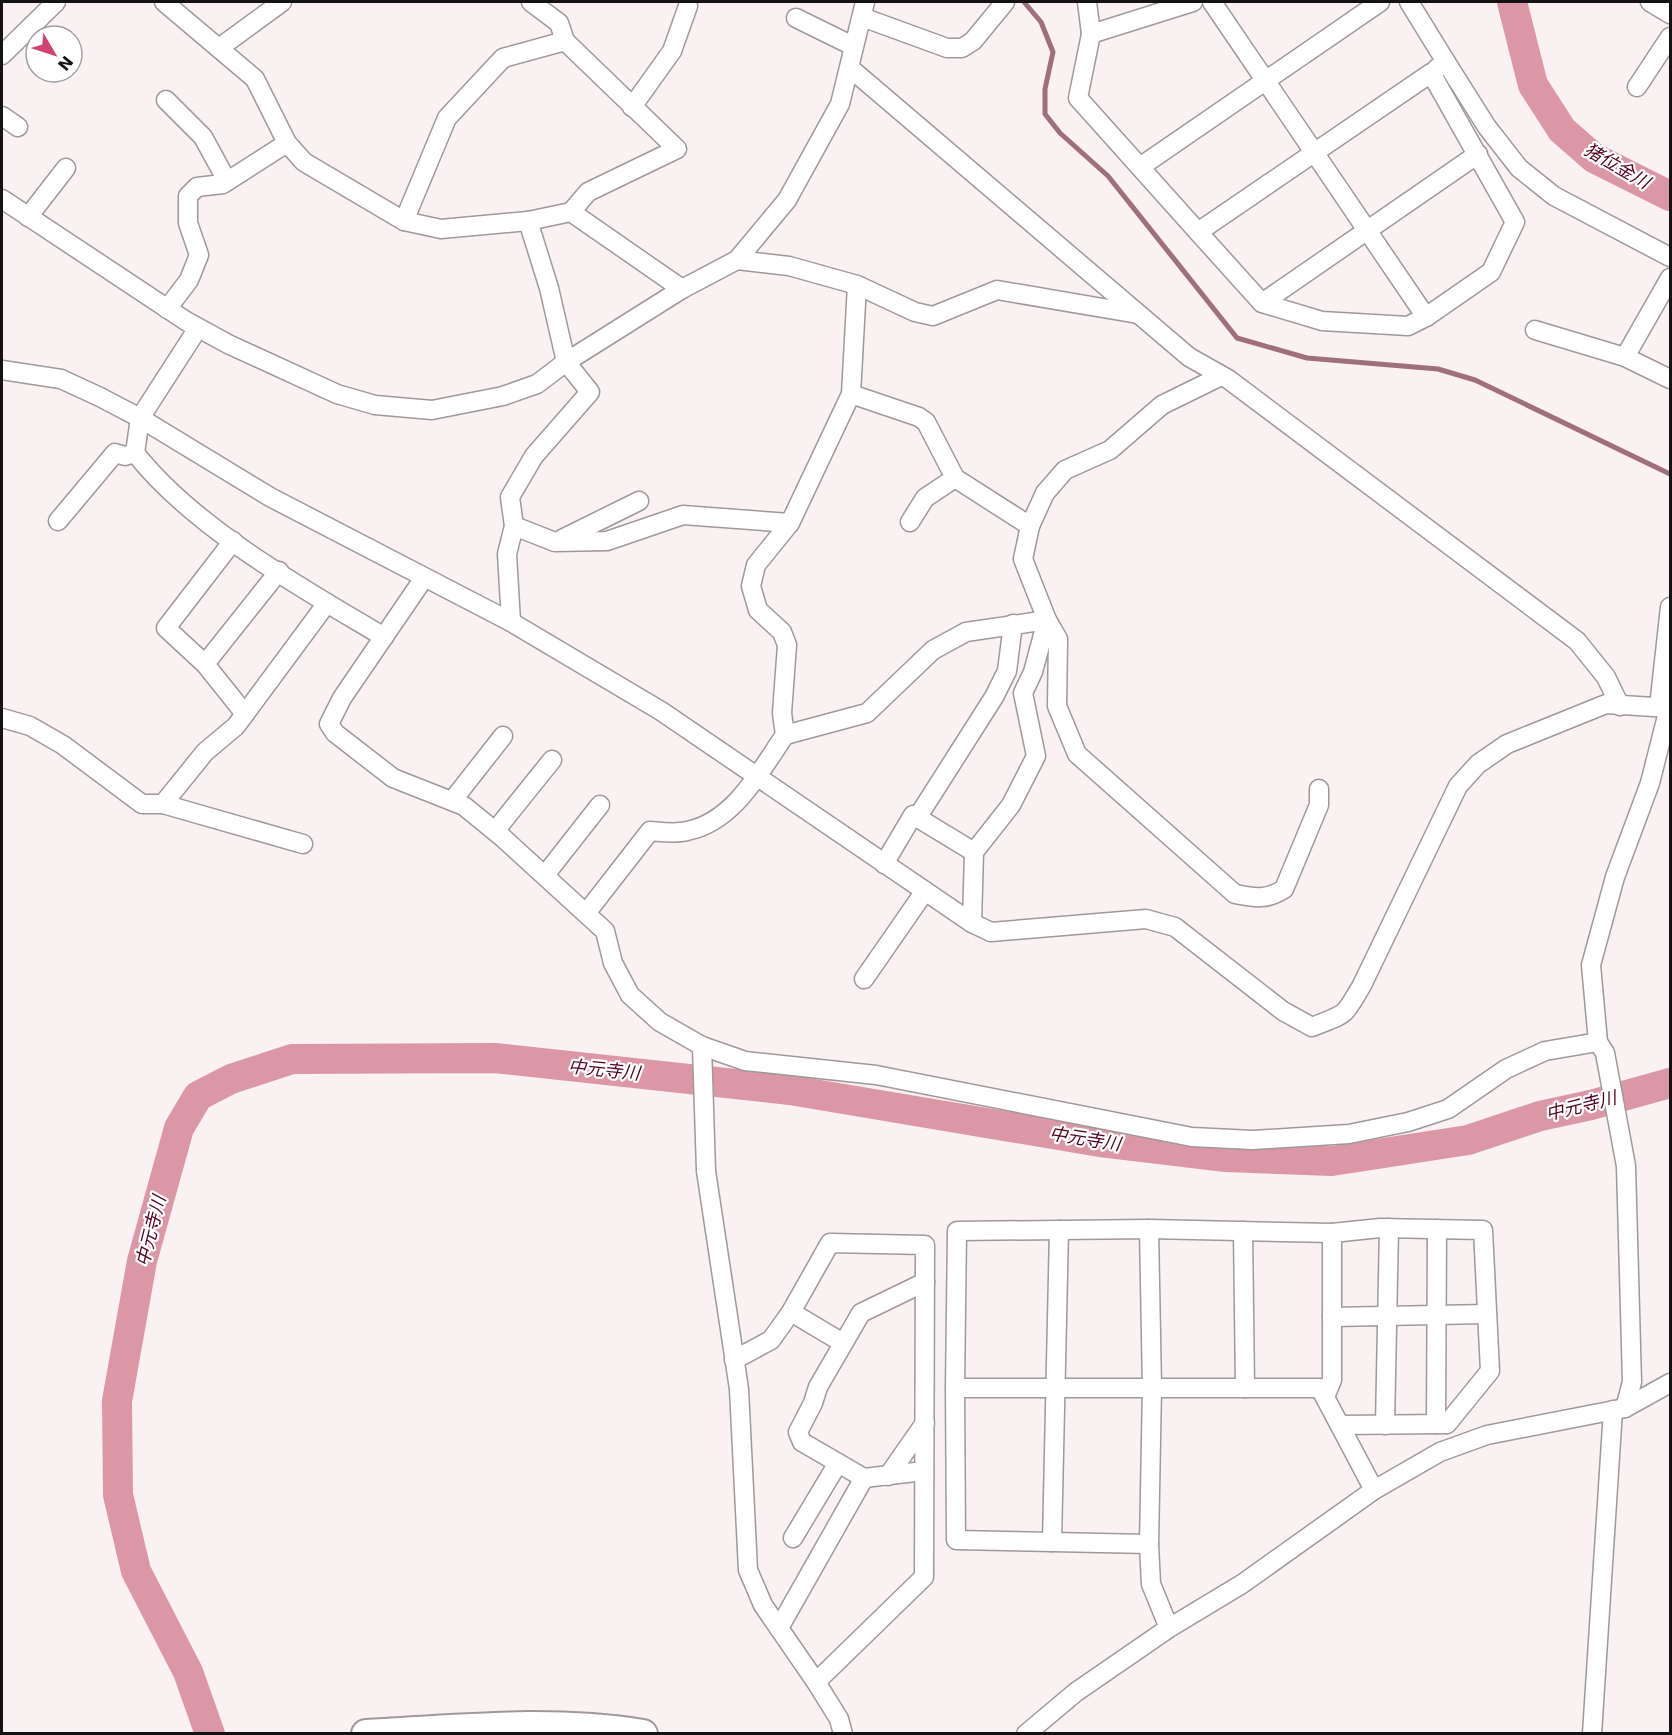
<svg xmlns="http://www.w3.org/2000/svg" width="1672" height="1735" viewBox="0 0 1672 1735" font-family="'DejaVu Sans','Noto Sans JP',sans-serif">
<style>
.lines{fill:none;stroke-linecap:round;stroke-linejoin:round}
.stream{stroke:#9f6f7a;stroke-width:5}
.river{stroke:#db97a6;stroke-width:30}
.street-casing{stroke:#a09899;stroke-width:21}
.primary-casing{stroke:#a09899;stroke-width:32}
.street{stroke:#fff;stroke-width:18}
.primary{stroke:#fff;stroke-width:28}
.labels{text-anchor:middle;stroke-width:4.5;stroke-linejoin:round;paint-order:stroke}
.water-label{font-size:18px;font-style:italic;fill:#530122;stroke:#fff}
</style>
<rect width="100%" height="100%" fill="#f9f1f2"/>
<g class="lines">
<!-- stream -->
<polyline class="stream" points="1024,2 1041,22 1053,52 1045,89 1045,114 1060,133 1108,176 1237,338 1307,358 1438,369 1475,380 1670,474"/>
<!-- river -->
<g class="river">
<polyline points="1512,2 1533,85 1562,130 1594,158 1670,196"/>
<polyline points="210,1734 188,1672 136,1571 118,1495 117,1401 142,1261 179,1128 198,1096 231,1079 292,1059 495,1058 790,1090 1100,1142 1226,1157 1332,1161 1468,1140 1540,1116 1591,1105 1670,1083"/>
</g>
<defs>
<g id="street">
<polyline points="164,2 255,79 287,143 304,162 404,221 441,229 528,221 571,212 682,289"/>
<polyline points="531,2 559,23 565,41 677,149 588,192 571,212"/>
<polyline points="1087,2 1091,34"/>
<polyline points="1193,2 1091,34 1078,98 1198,232"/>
<polyline points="1212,2 1426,317"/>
<polyline points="1409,2 1446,62 1436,69"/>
<polyline points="1650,2 1670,14"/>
<polyline points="862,17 947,48 962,48 973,41 1005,2"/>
<polyline points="796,18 853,46"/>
<polyline points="219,48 282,2"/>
<polyline points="2,55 56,2"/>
<polyline points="1446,62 1487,127 1519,168 1554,196 1670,257"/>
<polyline points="850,68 1189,357 1228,379 1577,641 1606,677 1620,706"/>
<polygon points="1431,73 1515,222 1491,272 1426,317 1408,326 1322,321 1262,303 1198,232"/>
<polyline points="1637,87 1670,37"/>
<polyline points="166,100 203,137 227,181"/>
<polyline points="632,107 672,51 688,6"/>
<polyline points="2,116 18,127"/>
<polyline points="1140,167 1380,2"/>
<polyline points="2,199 186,321 228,344 337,394 375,405 432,410 503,396 537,384 566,362 682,289 737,260 787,200 840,104 865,2"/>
<polyline points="28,217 66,168"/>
<polyline points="404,221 447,118 503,58 565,41"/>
<polyline points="737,260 789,266 857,285 915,312 933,316 997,290 1138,314"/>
<polyline points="857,285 851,394 919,417 926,422 955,478 1030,526 1023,559 1047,620 1033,672 1023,693 1036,756 1011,805 974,852 972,923"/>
<polyline points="1262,303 1478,154"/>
<polyline points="167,309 189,280 199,255 188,223 188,196 197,187 223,184 287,143"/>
<path d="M198 328 140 418 135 453C194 528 302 588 384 637"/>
<polyline points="1535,330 1625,357 1670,379"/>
<polyline points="1625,357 1670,278"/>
<path d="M2 370 61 379 100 397 140 418 270 497 511 622 661 711 972 923 991 932 1146 919 1175 927 1283 1011 1312 1027C1347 1013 1343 1018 1362 985L1458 786 1478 764 1507 744 1606 704 1670 708"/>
<polyline points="58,521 115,453 125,456 135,453"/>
<polyline points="910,522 925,498 955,478"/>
<polyline points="514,526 555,542 607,541 683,515 790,523 851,394"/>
<polyline points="1030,526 1045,493 1065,470 1110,450 1162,405 1221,376"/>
<polyline points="562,539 639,501"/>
<polyline points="424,578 342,698 329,724 335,733 393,778 464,806 502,837 605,931 613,963 630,995 660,1022 702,1046 706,1171 739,1389 748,1570 763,1605 816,1682 839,1719 843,1734"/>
<polyline points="511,622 507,554 514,526 510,497 534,456 590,392 566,362 549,288 528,221"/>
<polyline points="205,664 166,628 233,541"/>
<polyline points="1659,707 1670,607"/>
<polyline points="245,714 205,664 279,571"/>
<polyline points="2,718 30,726 63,745 142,804 163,804 303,844"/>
<path d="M785 735 867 713 933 650 966 632 1047 620 1058 639 1057 706 1077 754 1235 894C1255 898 1267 900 1284 889L1319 805V789"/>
<polyline points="452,801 503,736"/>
<polyline points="163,804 205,752 236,726 327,603"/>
<polyline points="917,818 994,697 1007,671 1013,624"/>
<polyline points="495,831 552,760"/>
<polyline points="884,864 913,815 974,852"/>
<polyline points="545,875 600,805"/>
<path d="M587 912 650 831C662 832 676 834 687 831 734 822 760 771 785 735L782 713 787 645 782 632 758 610 751 586 756 565 790 523"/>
<polyline points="864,979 925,891"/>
<polyline points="702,1046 745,1061 876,1075 1192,1137 1253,1140 1349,1134 1408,1122 1448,1109 1506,1069 1545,1051 1598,1042"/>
<polyline points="1149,1229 1332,1233 1380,1228 1483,1230 1490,1371 1447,1424"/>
<polyline points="1243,1231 1245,1388"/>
<polyline points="1332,1233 1332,1317 1487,1314"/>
<polyline points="791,1312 843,1343"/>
<polyline points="734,1360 771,1340 791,1312 830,1243 925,1245 924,1577 816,1682"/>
<path d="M955 1388 957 1231 1149 1229 1152 1388 1149 1544 956 1540 955 1388C1077 1388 1199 1388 1320 1388L1374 1490"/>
<polyline points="1325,1397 1332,1380 1332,1317"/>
<polyline points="1625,1408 1632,1382 1626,1166 1605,1053 1598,1042 1591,965 1615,877 1650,783 1669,708"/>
<polyline points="1436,1424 1437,1229"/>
<polyline points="1340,1425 1446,1424"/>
<polyline points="1385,1425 1389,1228"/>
<polyline points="888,1476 925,1423"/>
<polyline points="864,1478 802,1442 798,1432 813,1403 818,1387 861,1313 925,1282"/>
<polyline points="793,1538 838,1463"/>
<polyline points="1052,1542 1059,1230"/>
<polyline points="1149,1544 1151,1584 1169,1628"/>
<polyline points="779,1628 864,1478 924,1471"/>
<polyline points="1026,1734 1076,1692 1169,1628 1242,1584 1374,1490 1440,1452 1487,1435 1625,1408 1670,1383"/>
<polyline points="1592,1734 1613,1410"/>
</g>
<path id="primary" d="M366 1734C458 1729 551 1719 643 1734"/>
</defs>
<!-- street casing -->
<use href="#street" class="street-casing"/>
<!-- primary casing -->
<use href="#primary" class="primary-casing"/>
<!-- street -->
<use href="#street" class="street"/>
<!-- primary -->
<use href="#primary" class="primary"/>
</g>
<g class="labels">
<!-- water labels -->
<g class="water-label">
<text transform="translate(1617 166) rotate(30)" y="6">猪位金川</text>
<text transform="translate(604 1070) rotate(6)" y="6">中元寺川</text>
<text transform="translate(1581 1106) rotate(-14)" y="6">中元寺川</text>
<text transform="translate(1085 1139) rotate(9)" y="6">中元寺川</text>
<text transform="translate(151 1231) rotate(-76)" y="6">中元寺川</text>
</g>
</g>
<!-- border -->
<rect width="1672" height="1735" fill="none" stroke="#141212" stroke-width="6"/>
<!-- north arrow -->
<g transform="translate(54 54) rotate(129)"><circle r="28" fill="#ffffff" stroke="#a1a0a0" stroke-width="1.5"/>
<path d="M0-4.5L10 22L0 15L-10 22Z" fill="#d14371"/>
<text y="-9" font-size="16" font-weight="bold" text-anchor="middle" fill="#141212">N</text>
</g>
</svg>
